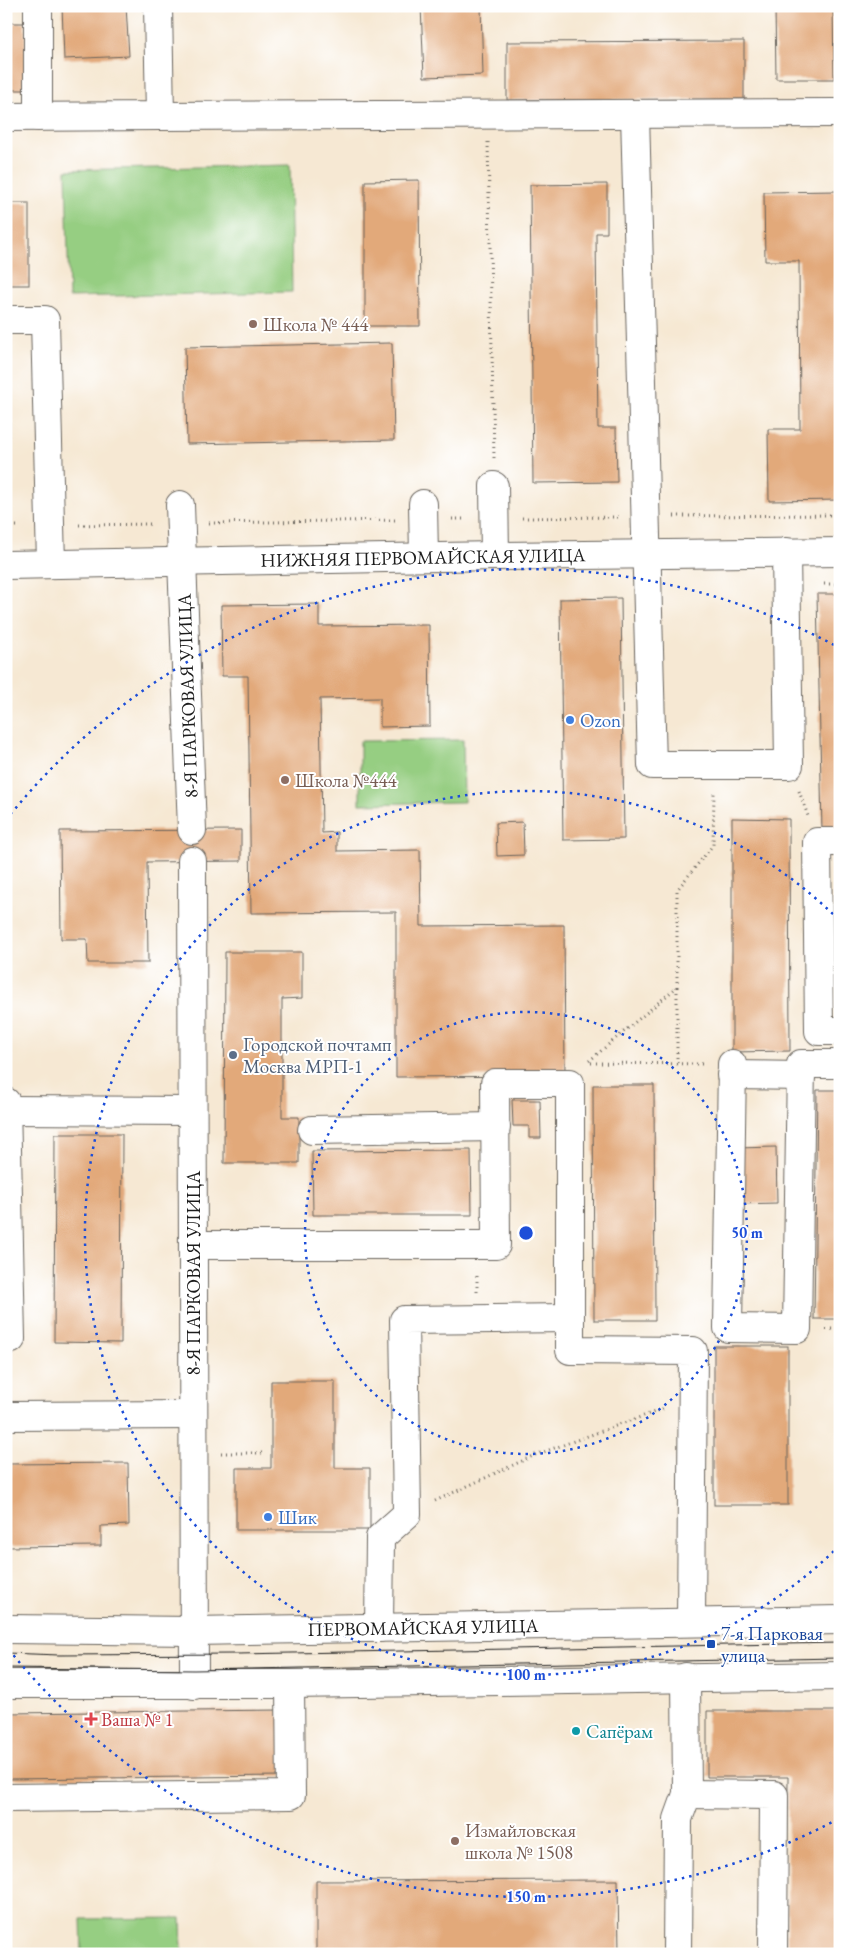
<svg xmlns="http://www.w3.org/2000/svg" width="846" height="1960" viewBox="0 0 846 1960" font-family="'EB Garamond',serif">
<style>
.green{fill:#96ce82;stroke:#59754f}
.building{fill:#e2a97a}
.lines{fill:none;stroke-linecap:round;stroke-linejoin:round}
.minor-casing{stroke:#68635c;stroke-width:30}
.major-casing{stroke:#68635c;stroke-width:30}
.path{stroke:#68635c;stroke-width:3;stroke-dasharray:1 4;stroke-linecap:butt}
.minor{stroke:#fff;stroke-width:28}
.major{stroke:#fff;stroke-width:28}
.tram{stroke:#1c1c1c;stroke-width:1}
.ring{fill:none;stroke:#1d4ed8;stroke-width:2.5;stroke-dasharray:2.5 5}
.education-dot{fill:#8d6e63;stroke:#fff;stroke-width:2}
.shop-dot{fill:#3f7fe0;stroke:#fff;stroke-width:2}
.service-dot{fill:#5c6f8a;stroke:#fff;stroke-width:2}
.transit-dot{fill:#1a4fb4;stroke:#fff;stroke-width:2}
.health-dot{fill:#e0444e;stroke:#fff;stroke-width:2}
.culture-dot{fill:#0f9aa8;stroke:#fff;stroke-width:2}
.labels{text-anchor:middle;stroke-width:4;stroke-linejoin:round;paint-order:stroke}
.education-label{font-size:19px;fill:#785e54;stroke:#fff;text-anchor:start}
.street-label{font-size:19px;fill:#1c1c1c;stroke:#fff}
.shop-label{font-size:19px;fill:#366cbe;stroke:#fff;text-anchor:start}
.service-label{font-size:19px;fill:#4e5e75;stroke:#fff;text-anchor:start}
.transit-label{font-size:19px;fill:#164399;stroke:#fff;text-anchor:start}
.health-label{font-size:19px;fill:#be3a42;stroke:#fff;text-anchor:start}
.culture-label{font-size:19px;fill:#0d838f;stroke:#fff;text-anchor:start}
.centre{fill:#1d4ed8;stroke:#fff;stroke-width:2.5}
.ring-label{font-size:15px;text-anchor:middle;font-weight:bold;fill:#1d4ed8;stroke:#fff;stroke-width:4;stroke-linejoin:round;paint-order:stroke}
</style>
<rect width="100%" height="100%" fill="#fff"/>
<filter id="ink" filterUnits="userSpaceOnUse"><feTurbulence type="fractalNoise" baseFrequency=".02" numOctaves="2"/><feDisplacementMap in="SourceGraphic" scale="10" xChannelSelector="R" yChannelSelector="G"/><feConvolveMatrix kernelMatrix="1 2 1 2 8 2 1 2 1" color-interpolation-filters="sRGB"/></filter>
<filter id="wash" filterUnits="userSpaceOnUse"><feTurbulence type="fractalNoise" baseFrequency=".0096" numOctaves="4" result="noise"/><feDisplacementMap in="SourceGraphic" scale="20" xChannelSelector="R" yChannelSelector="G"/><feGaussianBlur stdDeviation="1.12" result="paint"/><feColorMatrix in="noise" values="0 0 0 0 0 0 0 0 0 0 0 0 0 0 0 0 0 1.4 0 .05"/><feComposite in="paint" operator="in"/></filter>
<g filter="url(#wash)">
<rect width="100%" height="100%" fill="#f6e8d3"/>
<!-- green -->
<g class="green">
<polygon points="290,165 292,292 69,297 66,170"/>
<polygon points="463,740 464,802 360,804 360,741"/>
<polygon points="181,1918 182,1954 82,1954 81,1919"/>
</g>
<g id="blocks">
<!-- building -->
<g class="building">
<polygon points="62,6 126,6 129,56 64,59"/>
<polygon points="421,6 481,6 483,75 424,77"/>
<polygon points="775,6 833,6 834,79 776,79"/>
<polygon points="6,23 25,23 26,90 6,90"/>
<polygon points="744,41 744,99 507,100 507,42"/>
<polygon points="419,180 420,326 365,326 365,181"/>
<polygon points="607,184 607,233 596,233 598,428 616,428 617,482 533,483 530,185"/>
<polygon points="840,191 840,500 769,501 768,429 800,429 799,261 765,261 764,192"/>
<rect x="6" y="203" width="23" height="82"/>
<polygon points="392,343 394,440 187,444 185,347"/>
<polygon points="6,372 10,372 9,510 6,510"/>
<polygon points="817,594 840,594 840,831 822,831"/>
<polygon points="621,598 624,839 563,840 560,599"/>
<polygon points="319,604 319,626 429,625 430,726 380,727 380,698 320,699 322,833 337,832 337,851 420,850 421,926 564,925 565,1076 396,1077 396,912 251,913 248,676 222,676 221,605"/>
<polygon points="732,818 789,819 790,1051 732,1052"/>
<polygon points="523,822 524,855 497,856 496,823"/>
<polygon points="241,830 241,861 147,862 148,963 88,963 87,939 61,939 60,831"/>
<polygon points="225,952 302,952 302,998 282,999 282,1117 299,1117 299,1163 224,1163"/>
<polygon points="593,1085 654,1085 655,1320 594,1320"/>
<polygon points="817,1090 840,1090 840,1319 814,1319"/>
<polygon points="512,1100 540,1100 541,1138 529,1138 529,1126 513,1126"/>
<polygon points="55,1134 122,1134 121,1343 54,1342"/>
<polygon points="776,1147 777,1203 738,1204 736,1148"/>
<polygon points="471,1150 472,1215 313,1215 312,1151"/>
<rect x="714" y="1346" width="74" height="159"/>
<polygon points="271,1381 335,1381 335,1468 370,1468 370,1530 236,1530 236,1468 271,1468"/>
<polygon points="128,1463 129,1525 101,1526 101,1546 6,1547 6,1464"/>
<polygon points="282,1710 283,1776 6,1779 6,1713"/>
<polygon points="707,1711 840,1711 840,1954 787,1954 788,1777 707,1777"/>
<polygon points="618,1880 619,1954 316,1954 316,1881"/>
</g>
</g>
</g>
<g filter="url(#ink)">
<use href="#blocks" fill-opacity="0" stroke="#68635c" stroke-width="1"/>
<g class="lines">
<defs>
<g id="minor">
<polyline points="38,6 38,117"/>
<polyline points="635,114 652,765 789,765 786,552"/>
<polyline points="160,116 840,113"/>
<polyline points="6,117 160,116 158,6"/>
<polyline points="6,320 45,320 51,564"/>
<polyline points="494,486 495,556"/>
<polyline points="423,504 424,557"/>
<polyline points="180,505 192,830"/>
<polyline points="6,565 495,556 840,552"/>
<polyline points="840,842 817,842 819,1031 840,1031"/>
<polyline points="192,861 194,1685"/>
<polyline points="732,1064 728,1328 797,1329 801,1064 840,1064"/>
<polyline points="731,1075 801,1076"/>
<polyline points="6,1102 11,1339"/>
<polyline points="6,1110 192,1111"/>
<polyline points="312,1130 496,1127"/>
<polyline points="193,1245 496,1245 495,1083 570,1083 570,1350 693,1351 691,1622"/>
<polyline points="6,1416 193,1415"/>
<polyline points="379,1628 380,1538 407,1514 404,1320 570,1318"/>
<polyline points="687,1794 774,1795 773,1954"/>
<polyline points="6,1798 291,1795 290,1684"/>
<polyline points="677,1954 678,1819 687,1794 686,1677"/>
</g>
<g id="major">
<polyline points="6,1629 194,1631 840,1620"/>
<polyline points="6,1684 290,1684 840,1676"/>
</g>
</defs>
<!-- minor casing -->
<use href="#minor" class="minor-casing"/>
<!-- major casing -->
<use href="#major" class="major-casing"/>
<!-- path -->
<g class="path">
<polyline points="488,142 494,458"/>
<polyline points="674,516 840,515"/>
<polyline points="522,518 618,517"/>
<polyline points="452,519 466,519"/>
<polyline points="209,523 396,520"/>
<polyline points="79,525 153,524"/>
<polyline points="6,526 21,526"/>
<polyline points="824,584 840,584"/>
<polyline points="799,791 808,816"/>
<polyline points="677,987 677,1064"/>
<polyline points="589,1061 677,987 677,890 713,845 714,793"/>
<polyline points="591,1063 705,1064"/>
<polyline points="477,1292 477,1273"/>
<polyline points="826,1329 840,1329"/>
<polyline points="221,1453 265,1453"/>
<polyline points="435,1501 535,1455 663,1409"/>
</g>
<!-- minor -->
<use href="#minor" class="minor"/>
<!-- major -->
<use href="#major" class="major"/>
<!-- tram -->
<g class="tram">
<polyline points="6,1653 59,1655 237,1654 840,1643"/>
<polyline points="6,1668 194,1670 840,1658"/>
</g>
</g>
</g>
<!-- distance rings -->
<g class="ring">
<circle cx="526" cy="1233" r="221"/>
<path d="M839 1546A442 442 0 1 1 839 920"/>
<path d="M838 1819A664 664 0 0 1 6 1646M6 820A664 664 0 0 1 838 647"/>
</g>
<!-- markers -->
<g class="education-dot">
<circle cx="253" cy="324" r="5"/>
<circle cx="285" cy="780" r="5"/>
<circle cx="455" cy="1841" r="5"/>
</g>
<g class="shop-dot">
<circle cx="570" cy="720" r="5"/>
<circle cx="268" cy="1517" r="5"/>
</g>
<circle class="service-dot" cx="233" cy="1055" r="5"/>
<rect class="transit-dot" x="706" y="1639" width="10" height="10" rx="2.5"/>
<path class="health-dot" d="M88.5 1711.5h5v5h5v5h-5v5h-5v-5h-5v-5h5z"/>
<circle class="culture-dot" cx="576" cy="1731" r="5"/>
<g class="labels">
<!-- education labels -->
<g class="education-label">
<text x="263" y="331">Школа № 444</text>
<text x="295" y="787">Школа №444</text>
<text x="465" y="1837">Измайловская<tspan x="465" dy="22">школа № 1508</tspan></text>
</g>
<!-- street labels -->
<g class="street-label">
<text transform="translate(423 557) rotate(-1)" y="7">НИЖНЯЯ ПЕРВОМАЙСКАЯ УЛИЦА</text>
<text transform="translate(187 696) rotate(-92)" y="7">8-Я ПАРКОВАЯ УЛИЦА</text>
<text transform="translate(193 1273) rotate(-90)" y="7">8-Я ПАРКОВАЯ УЛИЦА</text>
<text transform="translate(423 1627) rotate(-1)" y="7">ПЕРВОМАЙСКАЯ УЛИЦА</text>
</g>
<!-- shop labels -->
<g class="shop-label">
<text x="580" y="727">Ozon</text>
<text x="278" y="1524">Шик</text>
</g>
<!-- service labels -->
<g class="service-label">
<text x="243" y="1051">Городской почтамп<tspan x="243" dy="22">Москва МРП-1</tspan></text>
</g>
<!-- transit labels -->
<g class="transit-label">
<text x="721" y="1640">7-я Парковая<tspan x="721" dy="22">улица</tspan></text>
</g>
<!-- health labels -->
<g class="health-label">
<text x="101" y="1726">Ваша № 1</text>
</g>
<!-- culture labels -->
<g class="culture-label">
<text x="586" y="1738">Сапёрам</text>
</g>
</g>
<circle cx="526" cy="1233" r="8" class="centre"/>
<g class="ring-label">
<text x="747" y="1238">50 m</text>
<text x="526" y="1680">100 m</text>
<text x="526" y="1902">150 m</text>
</g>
<!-- margin -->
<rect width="846" height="1960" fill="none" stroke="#fff" stroke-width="25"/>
</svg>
